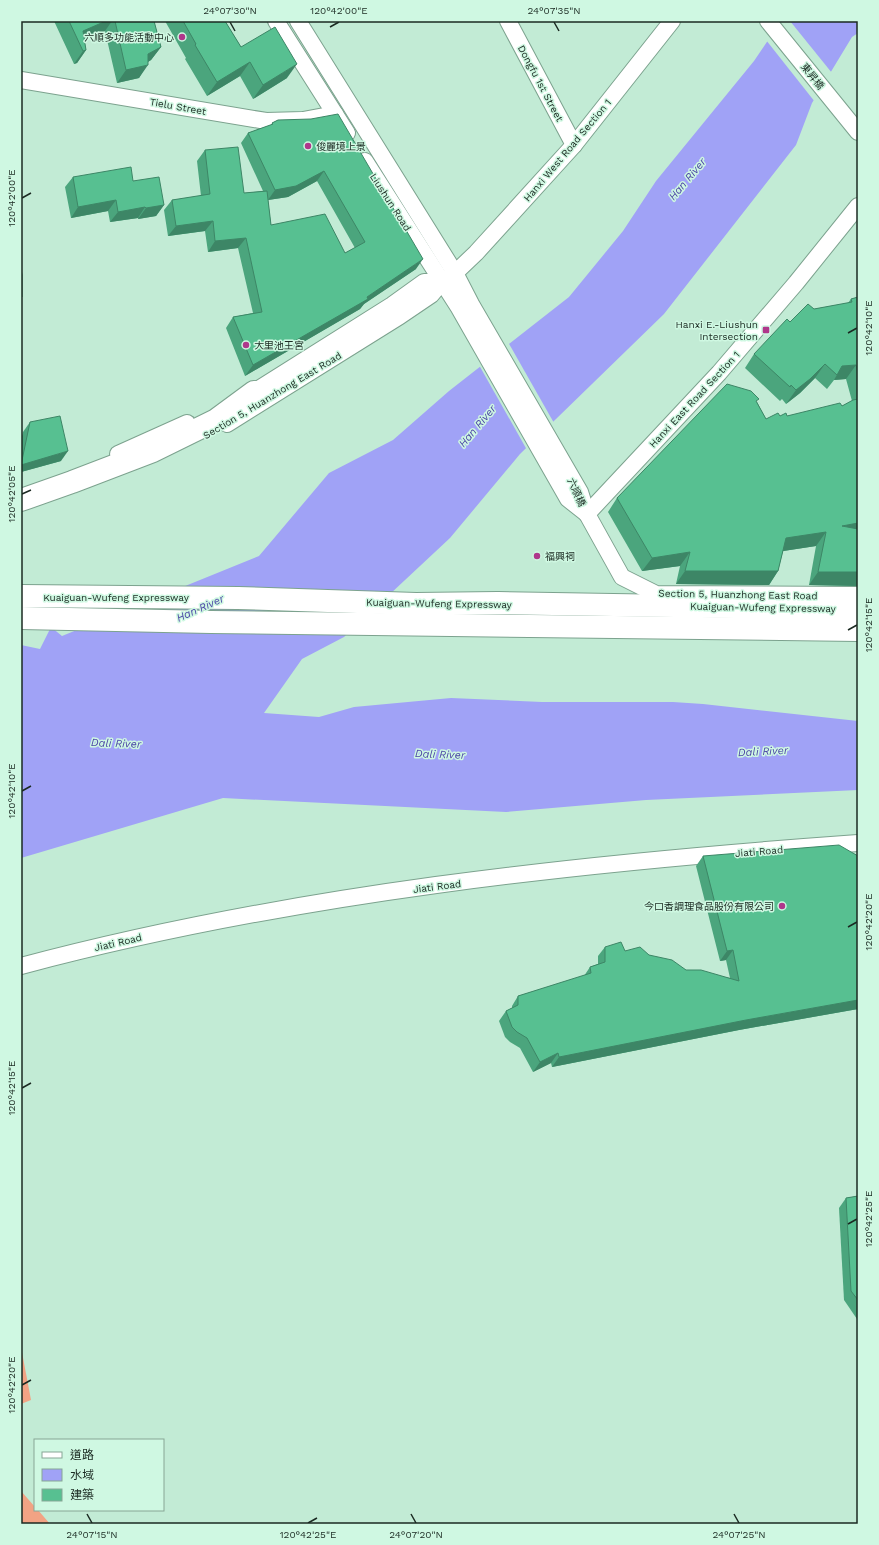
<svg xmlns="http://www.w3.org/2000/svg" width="879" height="1545" viewBox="0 0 879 1545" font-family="'Work Sans','Noto Sans TC',sans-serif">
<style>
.green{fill:#f2a384}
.water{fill:#a0a2f6}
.pier{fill:#c2ebd5}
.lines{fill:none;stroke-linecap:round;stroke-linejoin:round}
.minor-casing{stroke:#7ca28e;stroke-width:18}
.highway-casing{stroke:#7ca28e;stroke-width:24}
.minor{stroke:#fff;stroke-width:16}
.highway{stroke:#fff;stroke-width:22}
.wall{fill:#4ba57d;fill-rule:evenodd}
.shaded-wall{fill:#3d8666}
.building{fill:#57c091;stroke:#3d8666}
.ticks{fill:none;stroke:#1b2a22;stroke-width:1.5}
.poi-dot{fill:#af378b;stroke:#cff8e2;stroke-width:1.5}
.labels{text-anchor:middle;stroke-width:3;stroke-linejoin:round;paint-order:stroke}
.poi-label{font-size:10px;fill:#1b2a22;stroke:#cff8e2;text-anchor:end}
.street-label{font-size:10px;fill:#1b2a22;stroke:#cff8e2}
.water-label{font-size:11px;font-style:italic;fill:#4c45a6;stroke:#cff8e2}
.neatline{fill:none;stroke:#1b2a22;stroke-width:1.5}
.ticks-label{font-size:10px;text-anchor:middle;fill:#1b2a22}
</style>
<rect width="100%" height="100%" fill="#c2ebd5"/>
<!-- green -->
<g class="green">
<polygon points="21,1347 31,1400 21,1404"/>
<polygon points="21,1491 35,1507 35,1510 38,1510 50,1524 21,1524"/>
</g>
<!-- water -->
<polygon class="water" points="781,21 858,21 858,33 852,37 812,103 796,145 664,314 520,454 450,538 344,637 302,659 264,713 319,717 354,707 451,698 542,702 673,702 703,704 858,721 858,790 646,800 506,812 223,798 21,858 21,645 40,649 51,627 62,636 259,556 329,473 393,440 449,391 569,297 623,231 656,181 754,61"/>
<!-- pier -->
<g class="pier">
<polygon points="779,21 790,21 832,73 815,102 766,40"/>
<polygon points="508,342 554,423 527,450 479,365"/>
</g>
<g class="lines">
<defs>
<g id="minor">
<polyline points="276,21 347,133"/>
<polyline points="298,21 455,273 471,304 580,492 587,514 622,577 656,594 858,595"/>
<polyline points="508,21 574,145"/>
<polyline points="768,21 858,132"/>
<polyline points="21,80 266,121 303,120 335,114"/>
<polyline points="365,161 459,308 568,499 587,514"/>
<polyline points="244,397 254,392 392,305 424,282 442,282 455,273 476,253 574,145 672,21"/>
<polyline points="227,424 400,316 431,295 442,282"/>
<polyline points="118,454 187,423"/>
<polyline points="587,514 719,373 796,283 858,206"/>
<path d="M21 966C291 894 579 863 858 843"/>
</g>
<g id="highway">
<polyline points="21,500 72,482 153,451 216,420 254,392"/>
<polyline points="21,596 238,598 416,604 498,603 858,609"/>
<polyline points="21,618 211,622 858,630"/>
</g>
</defs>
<!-- minor casing -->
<use href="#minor" class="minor-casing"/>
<!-- highway casing -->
<use href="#highway" class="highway-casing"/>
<!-- minor -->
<use href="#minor" class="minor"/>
<!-- highway -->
<use href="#highway" class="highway"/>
</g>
<!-- wall -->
<g class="wall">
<polygon points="54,21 154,21 161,47 151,60 148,62 139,78 117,83 105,31 84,40 86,50 77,63 74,64"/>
<polygon points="165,21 225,21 241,47 287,78 253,99 240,76 207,96 185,59 186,58"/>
<path d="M278 120 416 269 364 304 360 309 245 376 226 328 233 317 253 313 238 248 208 252 205 231 168 236 164 210 172 200 201 196 197 161 205 150 244 193 263 191 241 143 248 133 271 125 272 123ZM317 181 355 248 345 253 271 225 268 200 288 197Z"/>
<polygon points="73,177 133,181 164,205 156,216 138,219 138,218 110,222 108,211 71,218 65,187"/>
<polygon points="858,297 858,586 809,585 816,546 783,551 778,571 769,585 676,584 680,566 642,571 608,512 617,498 757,402 766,419 780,416 787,416 842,406 852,401 846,379 834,380 827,389 815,378 800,393 786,404 782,399 780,401 745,368 754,354 814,309 848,303 851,299"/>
<polygon points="30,422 61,461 21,472 21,440 23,432"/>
<polygon points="703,856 858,856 858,1009 739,1030 552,1067 551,1063 533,1072 520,1048 510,1042 505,1037 499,1021 506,1011 512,1008 512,1006 518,996 584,976 590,967 598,964 598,956 605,947 625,951 649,955 686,970 730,978 726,960 720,961 696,866"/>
<polygon points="858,1196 858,1319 857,1319 844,1300 839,1208 846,1198"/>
</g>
<!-- shaded-wall -->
<g class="shaded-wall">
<polygon points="106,21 112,21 105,31 78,42 83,31"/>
<polygon points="161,47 151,60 139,67 148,65 139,78 117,83 126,70 148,54"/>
<polygon points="86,50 77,63 74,64 83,51"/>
<polygon points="250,62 240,76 207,96 217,82"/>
<polygon points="297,64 287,78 253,99 263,85"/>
<polygon points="324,171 317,181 288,197 268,200 275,190"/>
<polygon points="116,200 108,211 71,218 78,207"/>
<polygon points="164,205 156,216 138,219 146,208"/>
<polygon points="145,207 138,218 110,222 118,212"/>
<polygon points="213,221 205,231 168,236 176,226"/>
<polygon points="246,238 238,248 208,252 215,241"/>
<polygon points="423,259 416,269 364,304 360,309 245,376 253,365 367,297"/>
<polygon points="825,364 815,378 800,393 786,404 796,390"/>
<polygon points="856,365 846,379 834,380 842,366"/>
<polygon points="68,451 61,461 21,472 21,465"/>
<polygon points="858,523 858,535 842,526"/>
<polygon points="826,532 816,546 777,552 786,538"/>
<polygon points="690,552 680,566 642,571 652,558"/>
<polygon points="685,571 778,571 769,585 676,584"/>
<polygon points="818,572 858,572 858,586 809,585"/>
<polygon points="733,950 726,960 720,961 727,951"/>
<polygon points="858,1000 858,1009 739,1030 552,1067 559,1057 746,1020"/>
<polygon points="558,1053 551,1063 533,1072 540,1062"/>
</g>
<!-- building -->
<g class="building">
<polygon points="69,21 106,21 83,31 86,50 83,51"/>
<polygon points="115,21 154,21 161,47 148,54 148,65 126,70"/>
<polygon points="183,21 225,21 241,47 275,27 297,64 263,85 250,62 217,82 195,45 196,44"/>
<polygon points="338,114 423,259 367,297 368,299 253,365 233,317 262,312 246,238 215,241 213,221 176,226 172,200 210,194 205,150 238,147 244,193 267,191 271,225 325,214 345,253 365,242 324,171 296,186 275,190 248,133 273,124 272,123 278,120 311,119"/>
<polygon points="131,167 133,181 159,177 164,205 146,208 145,207 118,212 116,200 78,207 73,177"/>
<polygon points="21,269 22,275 22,297 21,297"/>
<polygon points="858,297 858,373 856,365 842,366 837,375 825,364 810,379 796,390 791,385 790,387 754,354 787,319 790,322 808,304 814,309 852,302 851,299"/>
<polygon points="727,384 751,391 759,399 756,401 766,419 778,413 780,416 786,413 787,416 840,403 842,406 853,400 858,399 858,523 842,526 858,529 858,572 818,572 826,532 786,538 778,571 685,571 690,552 652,558 617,498"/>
<polygon points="60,416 68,451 21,465 30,422"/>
<polygon points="839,845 858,856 858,1000 746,1020 559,1057 558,1053 540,1062 527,1038 517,1032 512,1027 506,1011 518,1005 518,996 591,973 590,967 605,962 605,947 621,942 625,951 640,947 649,955 672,960 686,970 701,970 739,981 733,950 727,951 703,856"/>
<polygon points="858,1196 858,1300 851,1291 846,1198"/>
</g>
<!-- ticks -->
<path class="ticks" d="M230 22 235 31M554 22 559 31M330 27 339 22M22 198 31 193M848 333 857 328M22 494 31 490M848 630 857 625M22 791 31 786M848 927 857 922M22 1088 31 1083M848 1224 857 1219M22 1385 31 1380M87 1514 92 1523M411 1514 416 1523M734 1514 739 1523M308 1523 317 1518"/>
<!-- markers -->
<g class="poi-dot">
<circle cx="182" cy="37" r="4"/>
<circle cx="308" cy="146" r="4"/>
<rect x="762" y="326" width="8" height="8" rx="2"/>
<circle cx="246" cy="345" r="4"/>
<circle cx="537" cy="556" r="4"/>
<circle cx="782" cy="906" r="4"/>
</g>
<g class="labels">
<!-- poi labels -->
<g class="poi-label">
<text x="174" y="41">六順多功能活動中心</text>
<text x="316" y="150" text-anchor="start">俊麗境上景</text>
<text x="758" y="328">Hanxi E.-Liushun<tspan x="758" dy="12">Intersection</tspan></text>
<text x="254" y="349" text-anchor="start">大里池王宮</text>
<text x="545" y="560" text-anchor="start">福興祠</text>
<text x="774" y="910">今口香調理食品股份有限公司</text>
</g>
<!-- street labels -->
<g class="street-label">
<text transform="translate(813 76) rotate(51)" y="4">東昇橋</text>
<text transform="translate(541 83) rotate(62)" y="4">Dongfu 1st Street</text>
<text transform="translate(178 106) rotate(10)" y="4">Tielu Street</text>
<text transform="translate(567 150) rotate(-50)" y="4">Hanxi West Road Section 1</text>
<text transform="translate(391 202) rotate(57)" y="4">Liushun Road</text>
<text transform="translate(272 395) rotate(-31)" y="4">Section 5, Huanzhong East Road</text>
<text transform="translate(694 399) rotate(-47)" y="4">Hanxi East Road Section 1</text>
<text transform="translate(577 492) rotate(66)" y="4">六順橋</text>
<text transform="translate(738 594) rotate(1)" y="4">Section 5, Huanzhong East Road</text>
<text x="116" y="601">Kuaiguan-Wufeng Expressway</text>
<text transform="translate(439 603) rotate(1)" y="4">Kuaiguan-Wufeng Expressway</text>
<text transform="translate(763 607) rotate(1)" y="4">Kuaiguan-Wufeng Expressway</text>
<text transform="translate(759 851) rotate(-5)" y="4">Jiati Road</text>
<text transform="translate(437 886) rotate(-7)" y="4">Jiati Road</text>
<text transform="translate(118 942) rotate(-13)" y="4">Jiati Road</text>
</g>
<!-- water labels -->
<g class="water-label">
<text transform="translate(687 179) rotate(-50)" y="4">Han River</text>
<text transform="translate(477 426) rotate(-50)" y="4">Han River</text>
<text transform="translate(200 608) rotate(-24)" y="4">Han River</text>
<text transform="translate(116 743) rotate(2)" y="4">Dali River</text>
<text transform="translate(763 751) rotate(-3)" y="4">Dali River</text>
<text transform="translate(440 754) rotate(2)" y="4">Dali River</text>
</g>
</g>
<!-- border -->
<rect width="879" height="1545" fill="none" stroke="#cff8e2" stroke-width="44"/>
<!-- legend -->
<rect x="34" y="1439" width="130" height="72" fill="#cff8e2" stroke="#87a695"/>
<rect x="42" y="1452" width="20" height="6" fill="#ffffff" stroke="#87a695"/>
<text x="70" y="1459" font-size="12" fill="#1b2a22">道路</text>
<rect x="42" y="1469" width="20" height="12" fill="#a0a2f6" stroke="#87a695"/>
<text x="70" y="1479" font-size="12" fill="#1b2a22">水域</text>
<rect x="42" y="1489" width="20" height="12" fill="#57c091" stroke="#87a695"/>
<text x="70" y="1499" font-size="12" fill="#1b2a22">建築</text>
<rect x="22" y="22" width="835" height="1501" class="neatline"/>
<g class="ticks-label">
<text x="230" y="14">24°07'30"N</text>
<text x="339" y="14">120°42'00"E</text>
<text x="554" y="14">24°07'35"N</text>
<text transform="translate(11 198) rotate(-90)" y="4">120°42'00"E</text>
<text transform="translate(868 328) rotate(-90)" y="4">120°42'10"E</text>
<text transform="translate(11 494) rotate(-90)" y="4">120°42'05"E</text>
<text transform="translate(868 625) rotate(-90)" y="4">120°42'15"E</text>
<text transform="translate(11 791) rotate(-90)" y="4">120°42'10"E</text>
<text transform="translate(868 922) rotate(-90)" y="4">120°42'20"E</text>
<text transform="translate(11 1088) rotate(-90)" y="4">120°42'15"E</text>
<text transform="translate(868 1219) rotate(-90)" y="4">120°42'25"E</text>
<text transform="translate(11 1385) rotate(-90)" y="4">120°42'20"E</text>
<text x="92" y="1538">24°07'15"N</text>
<text x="308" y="1538">120°42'25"E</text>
<text x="416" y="1538">24°07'20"N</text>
<text x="739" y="1538">24°07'25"N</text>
</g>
</svg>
